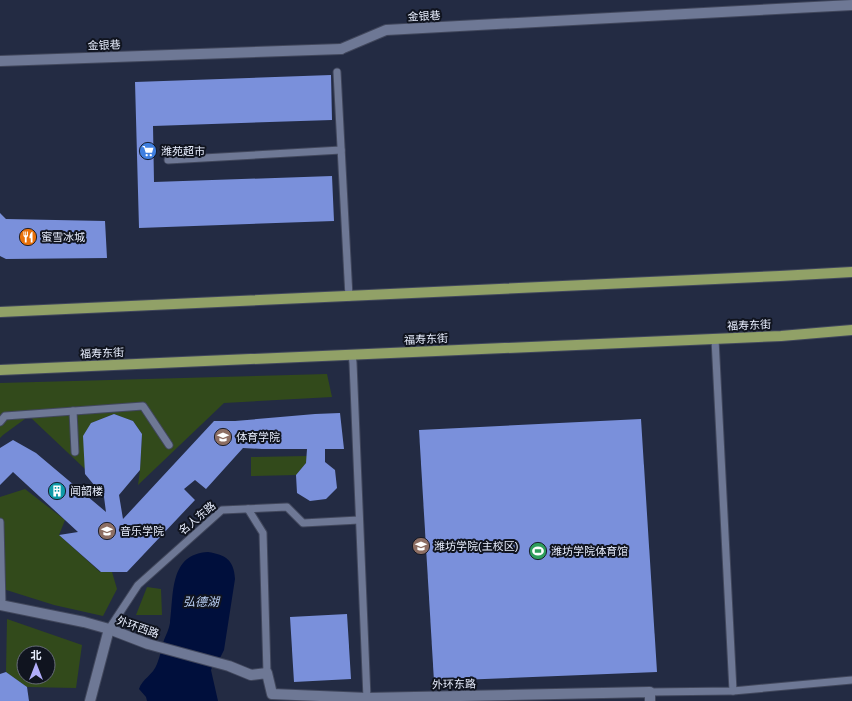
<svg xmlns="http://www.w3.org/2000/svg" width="852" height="701" viewBox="0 0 852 701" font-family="Arial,'Noto Sans SC',sans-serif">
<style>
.green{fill:#324a1b;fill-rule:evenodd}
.water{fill:#000f3c}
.building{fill:#7a90db}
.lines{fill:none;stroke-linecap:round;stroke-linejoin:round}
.service-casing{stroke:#41475c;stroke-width:9}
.minor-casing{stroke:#41475c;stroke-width:12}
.tertiary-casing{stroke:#41475c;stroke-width:12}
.primary-casing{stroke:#41475c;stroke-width:12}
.service{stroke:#6e7895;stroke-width:7}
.minor{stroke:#6e7895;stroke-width:10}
.tertiary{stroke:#6e7895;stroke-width:10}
.primary{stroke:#91a167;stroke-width:10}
.labels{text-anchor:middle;stroke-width:4;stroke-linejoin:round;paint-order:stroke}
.street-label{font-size:11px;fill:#e7edfd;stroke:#10141f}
.poi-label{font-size:11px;fill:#e7edfd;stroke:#10141f;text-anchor:start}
.water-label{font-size:12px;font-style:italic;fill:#b9cff4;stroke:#10141f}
</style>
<rect width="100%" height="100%" fill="#232b43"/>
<!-- green -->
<g class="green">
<polygon points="327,374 332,397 224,403 138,485 140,470 142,434 133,421 114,414 91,423 85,469 29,416 3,435 0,438 0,383"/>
<polygon points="307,456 306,463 296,475 251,476 251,457"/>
<polygon points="25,489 65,520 59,535 100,572 112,572 117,589 103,616 54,605 0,588 0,497"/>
<polygon points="147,587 161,589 162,615 136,615"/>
<path d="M7 619 82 645 76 688 27 687 6 672ZM24 653H48V677H24Z"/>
</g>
<!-- water -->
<path class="water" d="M208 552C226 555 234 560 235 579L224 650 220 658 215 660 211 670 218 701H147L146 697 139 689C142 679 153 675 157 664 160 656 162 648 164 640 166 635 169 629 170 623 174 594 169 554 208 552Z"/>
<!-- building -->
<g class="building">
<polygon points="331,75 332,120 153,126 154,182 332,176 334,221 139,228 135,82"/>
<polygon points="0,213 6,219 105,221 107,258 6,259 0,256"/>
<polygon points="340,413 344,449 325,449 325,462 335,470 337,488 326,499 310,501 297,493 296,475 306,463 307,449 262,449 243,448 206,489 195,480 184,489 195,500 127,572 101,572 59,535 78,532 13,472 0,485 0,448 13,440 36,453 106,512 104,497 85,474 83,436 91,423 114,414 133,421 142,434 140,470 119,495 123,519 214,421 235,421 315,414"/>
<polygon points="641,419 657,672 434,681 419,430"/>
<polygon points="347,614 351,679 294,682 290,617"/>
<polygon points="6,672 27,687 29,701 0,701 0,674"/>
</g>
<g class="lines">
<defs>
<g id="service">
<polyline points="337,72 349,297"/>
<polyline points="168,160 341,150"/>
<polyline points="715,339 733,691"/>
<polyline points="352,355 353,363 367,698"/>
<polyline points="73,411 75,452"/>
<polyline points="0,422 5,416 143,406 169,445"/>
<polyline points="248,509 263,533 267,673"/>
<polyline points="0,522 2,605"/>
<polyline points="109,629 138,585 222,510 287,507 303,523 359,520"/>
<polyline points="650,692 733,691 852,680"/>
</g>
<g id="minor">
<polyline points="341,49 386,30 852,5"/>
<polyline points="0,605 84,622 109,629 148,644 229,666 251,675 267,673 272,694 367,698 650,692 650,701"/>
<polyline points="90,701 109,629"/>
</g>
<polyline id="tertiary" points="0,61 341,49"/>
<g id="primary">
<polyline points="0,312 780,276 852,272"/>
<polyline points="0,370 781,336 852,330"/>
</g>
</defs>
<!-- service casing -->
<use href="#service" class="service-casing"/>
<!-- minor casing -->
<use href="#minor" class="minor-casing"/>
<!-- tertiary casing -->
<use href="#tertiary" class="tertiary-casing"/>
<!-- primary casing -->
<use href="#primary" class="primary-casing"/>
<!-- service -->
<use href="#service" class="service"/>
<!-- minor -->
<use href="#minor" class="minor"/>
<!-- tertiary -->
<use href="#tertiary" class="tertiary"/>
<!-- primary -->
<use href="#primary" class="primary"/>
</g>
<!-- icons -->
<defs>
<symbol id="supermarket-disc" viewBox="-11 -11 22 22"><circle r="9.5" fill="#3f7fe0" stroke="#10141f"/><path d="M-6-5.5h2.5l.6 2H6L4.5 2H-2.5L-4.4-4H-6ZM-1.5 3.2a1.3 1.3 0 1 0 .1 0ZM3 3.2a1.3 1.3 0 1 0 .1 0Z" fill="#fff"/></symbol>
<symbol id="restaurant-disc" viewBox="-11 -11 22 22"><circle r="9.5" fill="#e8710a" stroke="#10141f"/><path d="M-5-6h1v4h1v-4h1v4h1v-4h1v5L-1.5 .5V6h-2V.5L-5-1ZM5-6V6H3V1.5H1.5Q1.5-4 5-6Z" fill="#fff"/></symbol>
<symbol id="university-disc" viewBox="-11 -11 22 22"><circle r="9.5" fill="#8d6e63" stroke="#10141f"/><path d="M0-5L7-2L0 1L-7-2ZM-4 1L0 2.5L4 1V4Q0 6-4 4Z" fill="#fff"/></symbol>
<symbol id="building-disc" viewBox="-11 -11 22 22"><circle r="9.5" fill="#0f9aa8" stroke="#10141f"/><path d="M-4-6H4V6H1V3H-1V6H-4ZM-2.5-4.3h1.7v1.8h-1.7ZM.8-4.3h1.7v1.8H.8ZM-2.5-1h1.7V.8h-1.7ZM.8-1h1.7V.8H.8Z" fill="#fff"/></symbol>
<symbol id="stadium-disc" viewBox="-11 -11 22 22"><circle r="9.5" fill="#2e9e5b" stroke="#10141f"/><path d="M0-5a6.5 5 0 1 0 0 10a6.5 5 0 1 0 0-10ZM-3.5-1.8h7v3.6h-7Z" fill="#fff"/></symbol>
</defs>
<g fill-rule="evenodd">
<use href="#supermarket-disc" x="138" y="141" width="20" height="20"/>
<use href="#restaurant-disc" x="18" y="227" width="20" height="20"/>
<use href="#university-disc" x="213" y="427" width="20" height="20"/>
<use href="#building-disc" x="47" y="481" width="20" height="20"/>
<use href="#university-disc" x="97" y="521" width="20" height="20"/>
<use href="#university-disc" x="411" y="536" width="20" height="20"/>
<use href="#stadium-disc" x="528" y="541" width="20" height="20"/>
</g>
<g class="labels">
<!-- street labels -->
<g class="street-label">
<text transform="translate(424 16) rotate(-3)" y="4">金银巷</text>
<text transform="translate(104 45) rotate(-2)" y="4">金银巷</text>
<text transform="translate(749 325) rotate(-2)" y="4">福寿东街</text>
<text transform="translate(426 339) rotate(-3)" y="4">福寿东街</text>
<text transform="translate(102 353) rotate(-2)" y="4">福寿东街</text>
<text transform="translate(197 518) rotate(-40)" y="4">名人东路</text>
<text transform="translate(138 627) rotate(19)" y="4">外环西路</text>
<text transform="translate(454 684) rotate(-1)" y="4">外环东路</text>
</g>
<!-- poi labels -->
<g class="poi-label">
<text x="161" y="155">潍苑超市</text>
<text x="41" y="241">蜜雪冰城</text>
<text x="236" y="441">体育学院</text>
<text x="70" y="495">闻韶楼</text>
<text x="120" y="535">音乐学院</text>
<text x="434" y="550">潍坊学院(主校区)</text>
<text x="551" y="555">潍坊学院体育馆</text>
</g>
<!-- water labels -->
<g class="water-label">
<text x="201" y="606">弘德湖</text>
</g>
</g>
<!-- north arrow -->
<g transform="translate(36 665)"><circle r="19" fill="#10141f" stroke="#666b78"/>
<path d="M0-3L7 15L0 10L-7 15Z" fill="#b1adfa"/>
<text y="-6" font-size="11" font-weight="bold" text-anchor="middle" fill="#e7edfd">北</text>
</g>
</svg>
